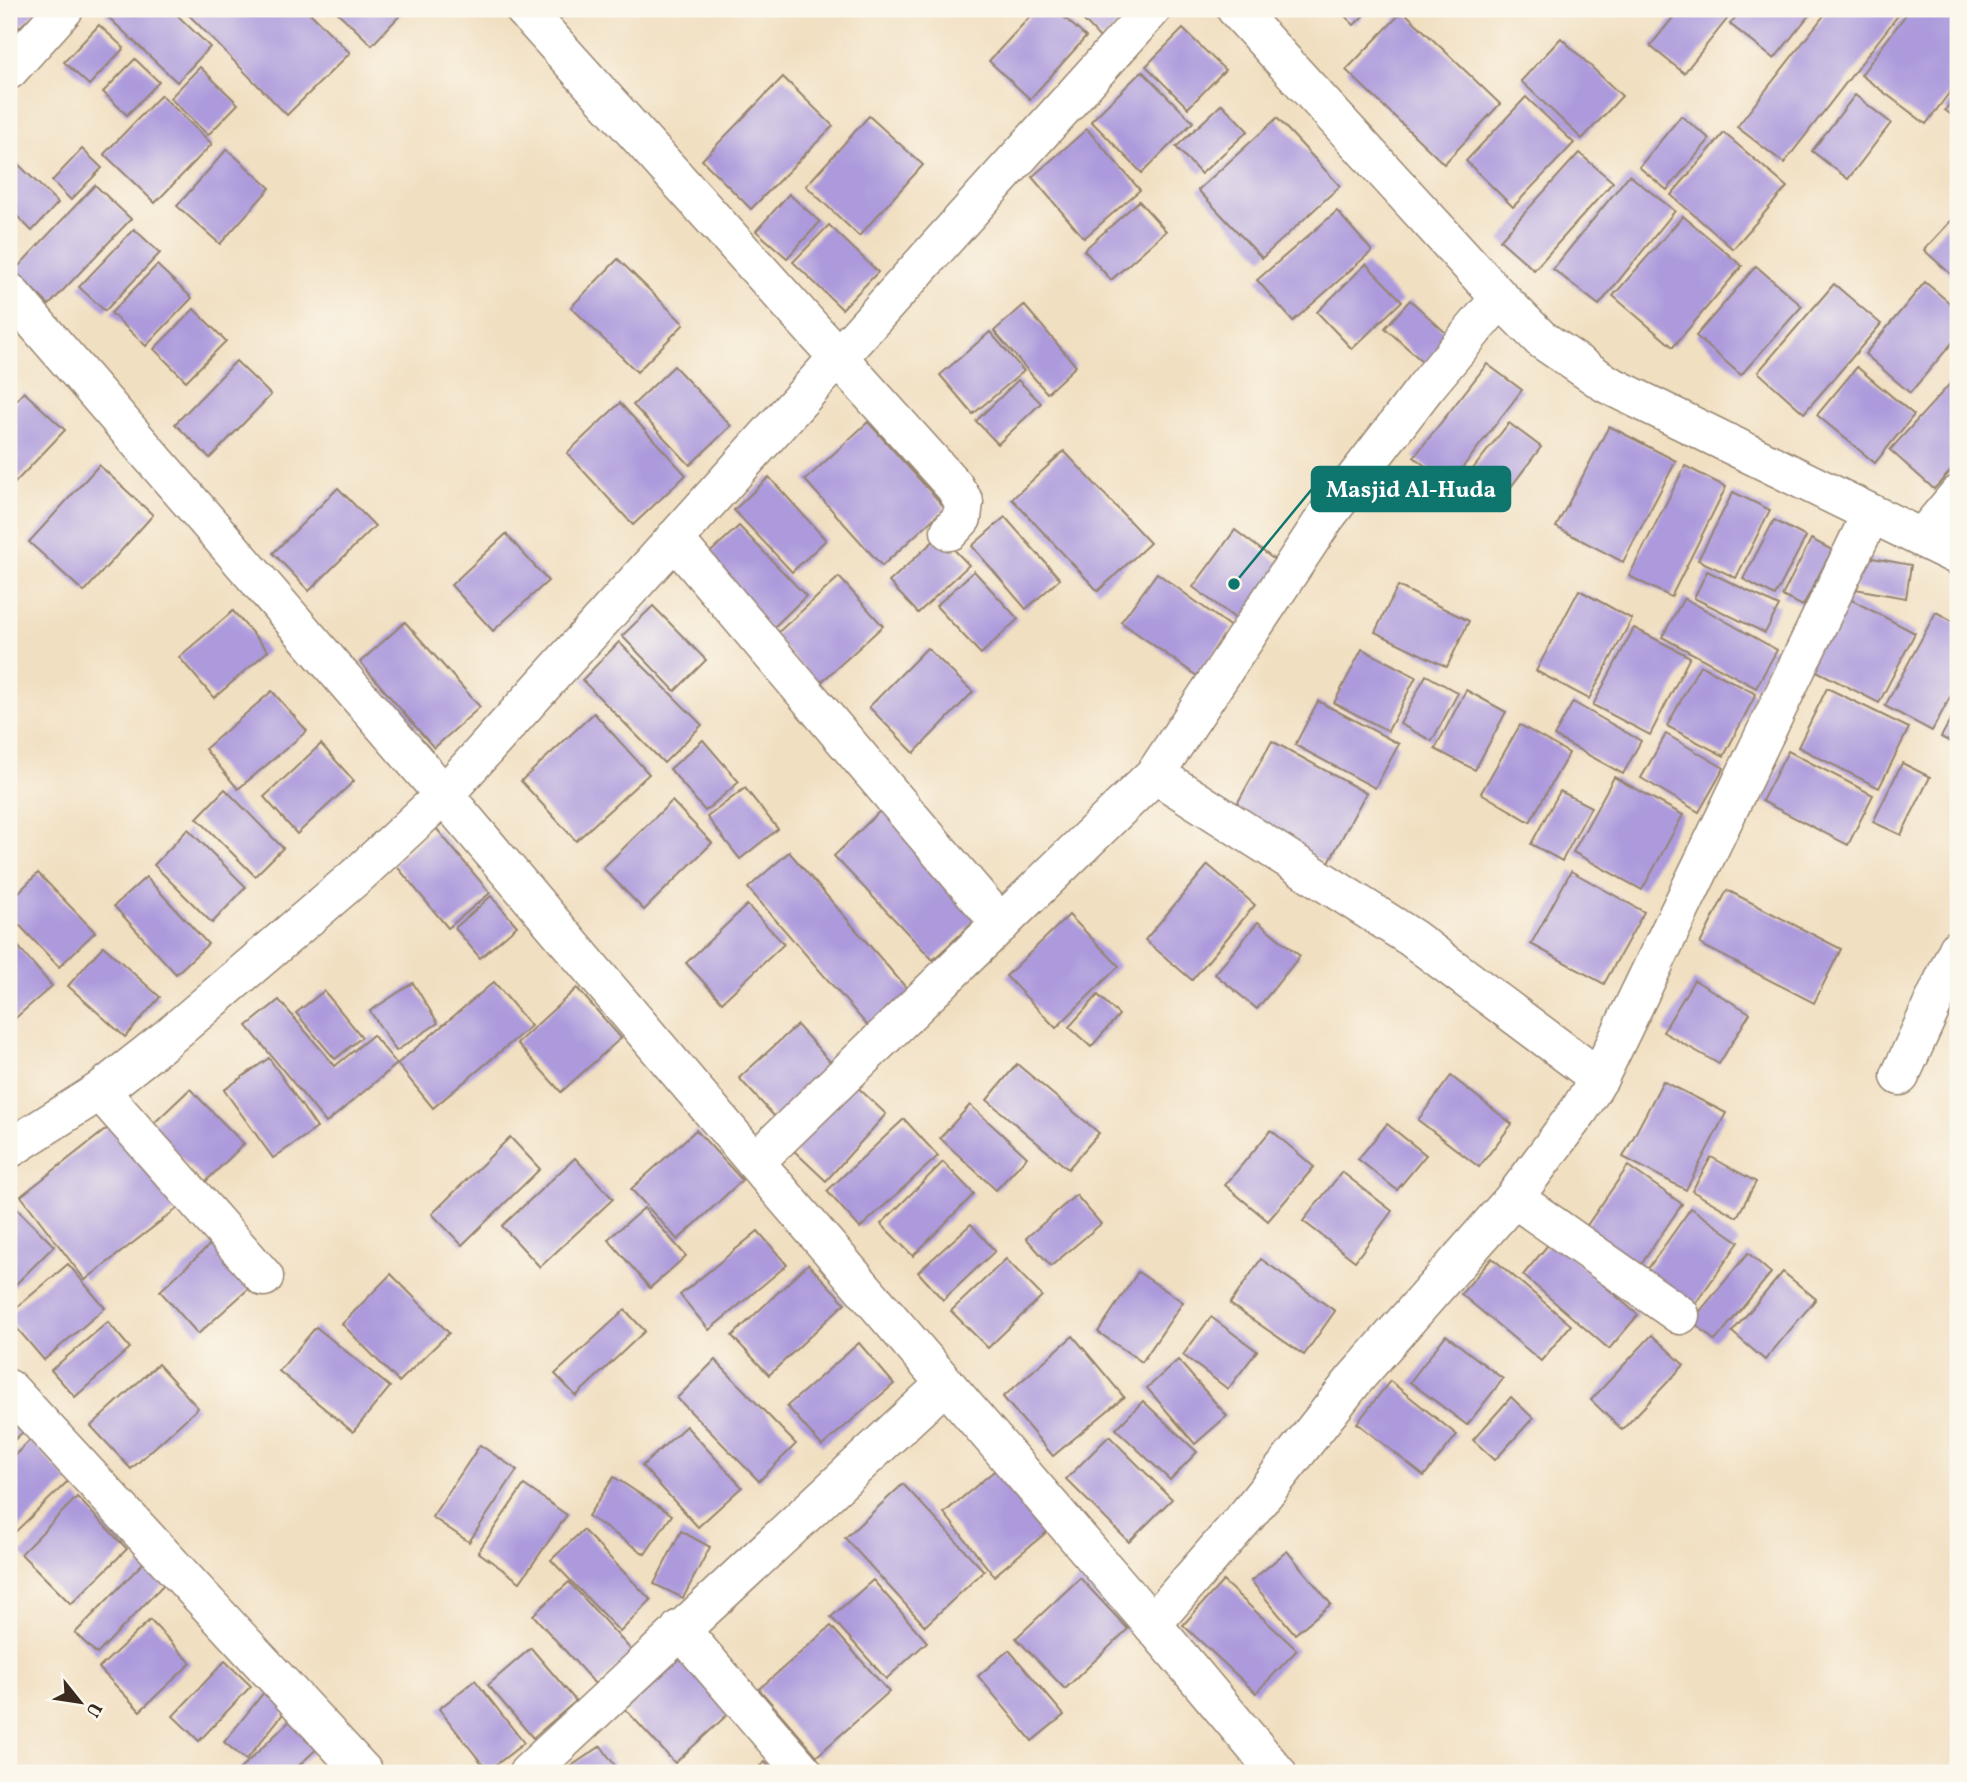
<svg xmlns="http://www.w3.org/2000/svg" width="1967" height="1782" viewBox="0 0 1967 1782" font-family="Vollkorn,serif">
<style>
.building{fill:#ac9adc}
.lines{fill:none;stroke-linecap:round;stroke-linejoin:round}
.minor-casing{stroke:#968470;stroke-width:41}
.minor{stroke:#fff;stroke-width:38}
.leader{fill:none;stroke:#0f766e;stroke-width:2.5}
.callout-dot{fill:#0f766e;stroke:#fbf7ec;stroke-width:2.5}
.callout{fill:#0f766e;stroke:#0f766e;stroke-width:2.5}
.callout-label{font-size:23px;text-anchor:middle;font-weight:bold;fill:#fff}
</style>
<rect width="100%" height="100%" fill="#fbf7ec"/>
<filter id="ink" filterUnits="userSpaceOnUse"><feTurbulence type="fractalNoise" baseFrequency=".0143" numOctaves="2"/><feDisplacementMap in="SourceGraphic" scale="14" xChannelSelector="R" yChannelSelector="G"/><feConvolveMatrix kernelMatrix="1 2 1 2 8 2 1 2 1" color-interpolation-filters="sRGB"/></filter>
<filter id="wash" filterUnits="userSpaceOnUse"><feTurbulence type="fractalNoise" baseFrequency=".00686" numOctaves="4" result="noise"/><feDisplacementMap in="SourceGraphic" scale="28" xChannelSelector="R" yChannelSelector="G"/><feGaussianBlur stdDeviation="1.57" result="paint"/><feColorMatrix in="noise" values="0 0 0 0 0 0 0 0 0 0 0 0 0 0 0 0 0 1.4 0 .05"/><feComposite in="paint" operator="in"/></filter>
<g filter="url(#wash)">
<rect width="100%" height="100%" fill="#f1dfc1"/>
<g id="blocks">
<!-- building -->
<g class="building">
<polygon points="9,9 39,9 19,28 9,17"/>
<polygon points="110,9 171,9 210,47 177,82 105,14"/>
<polygon points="183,9 306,9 350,53 287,115"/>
<polygon points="334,9 406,9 372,45"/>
<polygon points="550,9 570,9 560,19"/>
<polygon points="1037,9 1055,9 1086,37 1030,99 989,61"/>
<polygon points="1073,9 1134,9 1102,40"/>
<polygon points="1338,9 1370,9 1354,25"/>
<polygon points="1680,9 1726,9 1732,13 1684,73 1650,46"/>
<polygon points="1742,9 1814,9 1774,59 1730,24"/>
<polygon points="1829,9 1903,9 1784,163 1737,127"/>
<polygon points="1910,9 1958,9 1958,81 1926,124 1861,75"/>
<polygon points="1403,11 1500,104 1444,164 1346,70"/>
<polygon points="99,25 124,48 89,85 64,62"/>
<polygon points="1183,29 1225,70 1188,108 1146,66"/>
<polygon points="1561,38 1622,96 1582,139 1521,81"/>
<polygon points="135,59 159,82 127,115 103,92"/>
<polygon points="200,67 238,104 208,135 170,98"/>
<polygon points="1142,71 1193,122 1142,173 1091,121"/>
<polygon points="783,77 833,126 751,209 702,160"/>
<polygon points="1958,93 1958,120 1945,110"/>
<polygon points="161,95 212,144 155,203 104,154"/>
<polygon points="1855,95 1891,123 1848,179 1812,151"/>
<polygon points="1526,97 1574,143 1513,207 1466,161"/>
<polygon points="1222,104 1248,131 1201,174 1176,147"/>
<polygon points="869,116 923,165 859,236 806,186"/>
<polygon points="1681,116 1710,139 1667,190 1639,167"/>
<polygon points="1277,118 1340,186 1262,258 1198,190"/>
<polygon points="1087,129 1140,190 1084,238 1032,177"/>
<polygon points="1724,133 1787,187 1733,249 1671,195"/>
<polygon points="82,149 102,168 71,200 52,181"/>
<polygon points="227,149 270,188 220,244 177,206"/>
<polygon points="1579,153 1613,182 1534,270 1500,240"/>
<polygon points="16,162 58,203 32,231 9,208 9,170"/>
<polygon points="1629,175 1675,211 1599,305 1553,269"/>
<polygon points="95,185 131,219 49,305 14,271"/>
<polygon points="789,194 820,222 787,258 756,231"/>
<polygon points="1139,201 1166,231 1111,280 1084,250"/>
<polygon points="1337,211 1372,251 1293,321 1257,280"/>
<polygon points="1958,213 1958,274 1955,278 1924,250"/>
<polygon points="1683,216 1742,266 1673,347 1613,296"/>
<polygon points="829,225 878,272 842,309 793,262"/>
<polygon points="134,229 160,253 105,311 79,287"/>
<polygon points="618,259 684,324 637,372 571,307"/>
<polygon points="1366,264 1402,301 1352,349 1317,312"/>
<polygon points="157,265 192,298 146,346 111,313"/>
<polygon points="1756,266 1802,306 1741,375 1696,336"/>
<polygon points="1925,282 1958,310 1958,336 1910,393 1865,354"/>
<polygon points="1834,284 1881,324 1804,413 1758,372"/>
<polygon points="1410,300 1458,344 1433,371 1385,328"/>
<polygon points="1024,305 1076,366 1047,393 994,331"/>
<polygon points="194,309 226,341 186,381 154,349"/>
<polygon points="990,332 1024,371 973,414 940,375"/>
<polygon points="236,361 271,395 210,458 175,424"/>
<polygon points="1487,364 1522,390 1449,485 1414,457"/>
<polygon points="674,366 731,426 690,465 633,405"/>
<polygon points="1857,367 1914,415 1875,463 1817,415"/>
<polygon points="1958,375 1958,463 1934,489 1890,450"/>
<polygon points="1018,380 1041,403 998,444 976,421"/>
<polygon points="24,392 65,430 9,489 9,408"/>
<polygon points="620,403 686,475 633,525 567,453"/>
<polygon points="868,422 945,508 882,566 805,480"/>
<polygon points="1509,423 1541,447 1498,504 1465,479"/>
<polygon points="1609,426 1676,461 1623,562 1556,527"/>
<polygon points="1064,451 1150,543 1098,591 1012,499"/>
<polygon points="99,465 153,515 84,592 29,542"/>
<polygon points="1685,466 1726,487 1671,597 1629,576"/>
<polygon points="769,477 826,540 792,572 734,510"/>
<polygon points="338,488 375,526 309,591 273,553"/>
<polygon points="1733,492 1770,510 1736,578 1698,560"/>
<polygon points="1005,517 1060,579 1026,609 972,546"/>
<polygon points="1774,520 1806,537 1775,596 1743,579"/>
<polygon points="739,526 806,596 770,631 703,559"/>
<polygon points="1235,530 1288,570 1247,627 1193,587"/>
<polygon points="506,534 548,581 493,631 451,585"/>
<polygon points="940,535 969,565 918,613 889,582"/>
<polygon points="1811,539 1832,550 1803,606 1782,596"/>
<polygon points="1861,556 1911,565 1906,598 1855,589"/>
<polygon points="974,571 1018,619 981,654 936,606"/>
<polygon points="1707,571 1779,606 1765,633 1694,598"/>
<polygon points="1157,573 1232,628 1197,676 1121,622"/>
<polygon points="839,577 883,626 818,685 774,636"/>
<polygon points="1398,586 1469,621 1447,667 1375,632"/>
<polygon points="1579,590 1632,619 1589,699 1536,671"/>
<polygon points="1844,596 1915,633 1879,703 1807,666"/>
<polygon points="1684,598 1777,650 1756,688 1662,637"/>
<polygon points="653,606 706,660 675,691 622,636"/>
<polygon points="233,611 268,651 214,698 179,657"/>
<polygon points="1936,612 1958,624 1958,682 1932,731 1885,706"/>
<polygon points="405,622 480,707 434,748 360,662"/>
<polygon points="1634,628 1690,657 1650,735 1593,705"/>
<polygon points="619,642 702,725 664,763 582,680"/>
<polygon points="927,648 973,692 914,753 869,707"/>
<polygon points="1362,649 1416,677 1388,731 1334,703"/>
<polygon points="1700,665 1756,694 1724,756 1667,726"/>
<polygon points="1426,675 1458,693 1432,741 1400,724"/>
<polygon points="1827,688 1909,728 1879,788 1798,747"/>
<polygon points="1466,690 1506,712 1475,770 1435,749"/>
<polygon points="272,691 307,731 238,789 205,749"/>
<polygon points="1318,701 1399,744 1375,788 1295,745"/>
<polygon points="1573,702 1641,741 1623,774 1554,736"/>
<polygon points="1958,706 1958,746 1941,737"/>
<polygon points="594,713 649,774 576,841 521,781"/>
<polygon points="1520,725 1569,753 1530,822 1481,793"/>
<polygon points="1666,734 1724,768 1699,812 1641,778"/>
<polygon points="703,740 739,782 705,811 670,769"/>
<polygon points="1272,741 1366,793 1328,864 1233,811"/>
<polygon points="321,744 354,781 297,834 264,797"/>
<polygon points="1788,751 1873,795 1848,845 1762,801"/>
<polygon points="1902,763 1930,777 1901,835 1873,822"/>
<polygon points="1614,777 1683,815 1642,890 1573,852"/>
<polygon points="745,788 778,829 740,859 707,817"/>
<polygon points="225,789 283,848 255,876 197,818"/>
<polygon points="1560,791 1591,807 1562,861 1531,844"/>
<polygon points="672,801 712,843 644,910 603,868"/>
<polygon points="885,806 985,911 933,960 834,856"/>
<polygon points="436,828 490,893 448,928 394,863"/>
<polygon points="188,829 246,887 212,923 154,865"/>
<polygon points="789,852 914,997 873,1032 748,888"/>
<polygon points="1208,865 1255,905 1192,980 1145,940"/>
<polygon points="1571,871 1644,912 1604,984 1531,944"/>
<polygon points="38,873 95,932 59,967 9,914 9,902"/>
<polygon points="146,877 208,944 176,974 114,906"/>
<polygon points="1727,890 1841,949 1814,1003 1700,944"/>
<polygon points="491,896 517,926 480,958 455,928"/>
<polygon points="747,905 784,944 722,1002 686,963"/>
<polygon points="1069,915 1119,966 1056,1028 1006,976"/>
<polygon points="1258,922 1300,956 1257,1009 1215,974"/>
<polygon points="9,936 52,986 11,1022 9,1019"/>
<polygon points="103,946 160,997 125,1037 68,986"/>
<polygon points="1694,980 1750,1013 1719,1064 1663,1032"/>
<polygon points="494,982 531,1026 433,1108 397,1064"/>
<polygon points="413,983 438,1023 396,1051 370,1011"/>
<polygon points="577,988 621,1038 561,1092 517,1043"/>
<polygon points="324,991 362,1037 335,1059 296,1013"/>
<polygon points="1098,995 1119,1015 1091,1047 1069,1027"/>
<polygon points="279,1000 335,1066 373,1035 397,1064 326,1123 247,1026"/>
<polygon points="797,1025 834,1066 776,1118 739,1078"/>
<polygon points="269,1058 317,1128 273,1158 224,1090"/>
<polygon points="1017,1064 1099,1133 1068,1169 987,1100"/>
<polygon points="1451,1076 1512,1124 1479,1167 1418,1120"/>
<polygon points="1663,1081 1726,1113 1686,1190 1623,1157"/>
<polygon points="853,1083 886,1114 826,1181 792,1149"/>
<polygon points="190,1089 244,1144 205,1182 151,1126"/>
<polygon points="970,1105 1027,1157 996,1190 940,1138"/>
<polygon points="904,1119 938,1156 860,1228 827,1191"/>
<polygon points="118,1120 183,1204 85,1280 21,1196"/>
<polygon points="1387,1124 1426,1155 1397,1190 1358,1159"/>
<polygon points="696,1130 742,1180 678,1240 631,1189"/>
<polygon points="1271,1130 1314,1167 1268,1221 1225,1185"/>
<polygon points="510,1137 540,1169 462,1245 432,1214"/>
<polygon points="1711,1157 1756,1182 1737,1217 1692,1191"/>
<polygon points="575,1158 613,1199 540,1267 502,1226"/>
<polygon points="943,1162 974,1194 913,1256 881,1224"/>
<polygon points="1628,1166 1682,1204 1636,1272 1581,1234"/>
<polygon points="1342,1172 1392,1211 1355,1261 1303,1221"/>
<polygon points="1076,1195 1101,1224 1051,1266 1026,1238"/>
<polygon points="9,1201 54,1246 9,1291"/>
<polygon points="644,1208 686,1256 650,1288 608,1239"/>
<polygon points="1691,1208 1739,1242 1693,1307 1645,1273"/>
<polygon points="971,1224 995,1251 943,1300 918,1272"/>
<polygon points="758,1231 787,1265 709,1330 680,1295"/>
<polygon points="215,1240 254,1284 198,1334 160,1291"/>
<polygon points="1552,1240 1638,1315 1609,1349 1523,1275"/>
<polygon points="1748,1253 1771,1273 1715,1341 1692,1321"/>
<polygon points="1492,1258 1571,1325 1541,1361 1461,1294"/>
<polygon points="1006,1259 1042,1296 988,1348 951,1311"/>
<polygon points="1261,1259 1335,1311 1304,1355 1230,1304"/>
<polygon points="68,1264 105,1308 44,1360 9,1319 9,1314"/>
<polygon points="808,1264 845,1303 769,1375 732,1336"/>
<polygon points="1138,1272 1183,1302 1142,1362 1098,1332"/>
<polygon points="1783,1272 1816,1299 1765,1360 1732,1332"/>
<polygon points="391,1274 449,1333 399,1382 342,1324"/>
<polygon points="625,1310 645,1331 576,1396 555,1374"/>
<polygon points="1211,1317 1257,1351 1228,1389 1183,1355"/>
<polygon points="108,1322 130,1348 75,1397 51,1370"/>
<polygon points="316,1327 390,1387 353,1432 279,1371"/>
<polygon points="1446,1335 1503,1379 1467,1425 1410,1382"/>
<polygon points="1652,1335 1684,1365 1622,1430 1591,1400"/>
<polygon points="1073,1336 1124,1397 1053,1456 1003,1397"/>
<polygon points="859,1343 894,1384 822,1446 787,1406"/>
<polygon points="715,1360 796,1444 759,1481 677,1398"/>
<polygon points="1178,1360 1227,1416 1195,1444 1147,1388"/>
<polygon points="158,1364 198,1408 131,1469 91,1426"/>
<polygon points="1390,1381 1457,1435 1424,1476 1357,1423"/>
<polygon points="1511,1397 1533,1418 1495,1460 1473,1440"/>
<polygon points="1143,1401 1197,1452 1170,1480 1116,1429"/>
<polygon points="9,1416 23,1432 9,1445"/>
<polygon points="686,1426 742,1487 698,1527 642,1466"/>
<polygon points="1109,1436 1172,1499 1129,1542 1066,1479"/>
<polygon points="30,1440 68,1481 9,1538 9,1461"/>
<polygon points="480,1445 517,1470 469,1542 432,1517"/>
<polygon points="999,1467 1049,1530 994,1576 944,1513"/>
<polygon points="614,1477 672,1515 645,1554 588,1516"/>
<polygon points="903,1484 984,1571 925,1626 845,1538"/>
<polygon points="524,1485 567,1515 520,1582 478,1552"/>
<polygon points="77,1497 127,1549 71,1604 21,1554"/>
<polygon points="583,1530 651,1600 620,1632 551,1560"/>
<polygon points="681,1531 710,1547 683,1598 654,1584"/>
<polygon points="1287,1551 1331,1604 1295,1634 1251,1581"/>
<polygon points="145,1561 166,1582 97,1654 75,1633"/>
<polygon points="1080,1578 1128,1629 1065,1689 1016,1638"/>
<polygon points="873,1580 927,1642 886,1679 831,1617"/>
<polygon points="1223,1581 1297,1650 1256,1693 1183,1625"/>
<polygon points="569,1582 633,1652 597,1686 533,1615"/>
<polygon points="150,1620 191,1663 140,1711 99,1668"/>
<polygon points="831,1626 889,1692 817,1756 759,1689"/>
<polygon points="531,1648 576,1701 533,1738 488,1685"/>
<polygon points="689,1650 739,1704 675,1763 625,1709"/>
<polygon points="1009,1650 1064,1715 1032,1741 978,1676"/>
<polygon points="225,1661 251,1686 199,1741 173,1716"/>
<polygon points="475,1680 524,1743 488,1771 439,1709"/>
<polygon points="265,1691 287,1709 246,1760 224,1742"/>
<polygon points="296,1715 323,1743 291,1773 245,1773 240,1769"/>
<polygon points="601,1746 620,1773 561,1773"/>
<polygon points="765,1762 774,1773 752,1773"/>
</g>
</g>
</g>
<g filter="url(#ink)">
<use href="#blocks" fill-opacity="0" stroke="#968470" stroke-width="2"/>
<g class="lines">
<defs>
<g id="minor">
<polyline points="524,9 954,486 964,502 962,518 950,531"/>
<polyline points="1236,9 1500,298 1541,339 1607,384 1958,556"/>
<polyline points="9,70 64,9"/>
<polyline points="9,292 444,795 755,1162 1152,1624 1248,1514 1354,1380 1514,1198 1580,1109 1599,1078 1871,514"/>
<polyline points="1922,538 1958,495"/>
<polyline points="674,539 1001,924"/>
<polyline points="1155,774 1412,938 1599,1078"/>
<polyline points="1900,1076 1958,949"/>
<polyline points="100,1091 264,1277"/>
<polyline points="9,1149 100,1091 165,1040 359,874 444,795 1152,9"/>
<polyline points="755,1162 1155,774 1325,518 1425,388 1500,298"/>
<polyline points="1514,1198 1680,1315"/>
<polyline points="9,1389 364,1773"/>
<polyline points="1152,1624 1277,1773"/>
<polyline points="680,1629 804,1773"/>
<polyline points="528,1773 945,1384"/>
</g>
</defs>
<!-- minor casing -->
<use href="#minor" class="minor-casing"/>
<!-- minor -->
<use href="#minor" class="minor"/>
</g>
</g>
<!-- callouts -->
<path class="leader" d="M1234 584L1312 489"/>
<circle class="callout-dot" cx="1234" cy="584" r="7"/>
<rect class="callout" x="1312" y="467" width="198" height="44" rx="7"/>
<g class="callout-label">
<text x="1411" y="497">Masjid Al-Huda</text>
</g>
<!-- margin -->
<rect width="1967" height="1782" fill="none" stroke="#fbf7ec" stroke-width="35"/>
<!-- north arrow -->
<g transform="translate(80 1702) rotate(120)" stroke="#fbf7ec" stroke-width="5" paint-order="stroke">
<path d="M0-5L12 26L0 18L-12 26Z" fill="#3b2a1e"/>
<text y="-10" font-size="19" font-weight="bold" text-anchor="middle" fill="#3b2a1e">U</text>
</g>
</svg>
